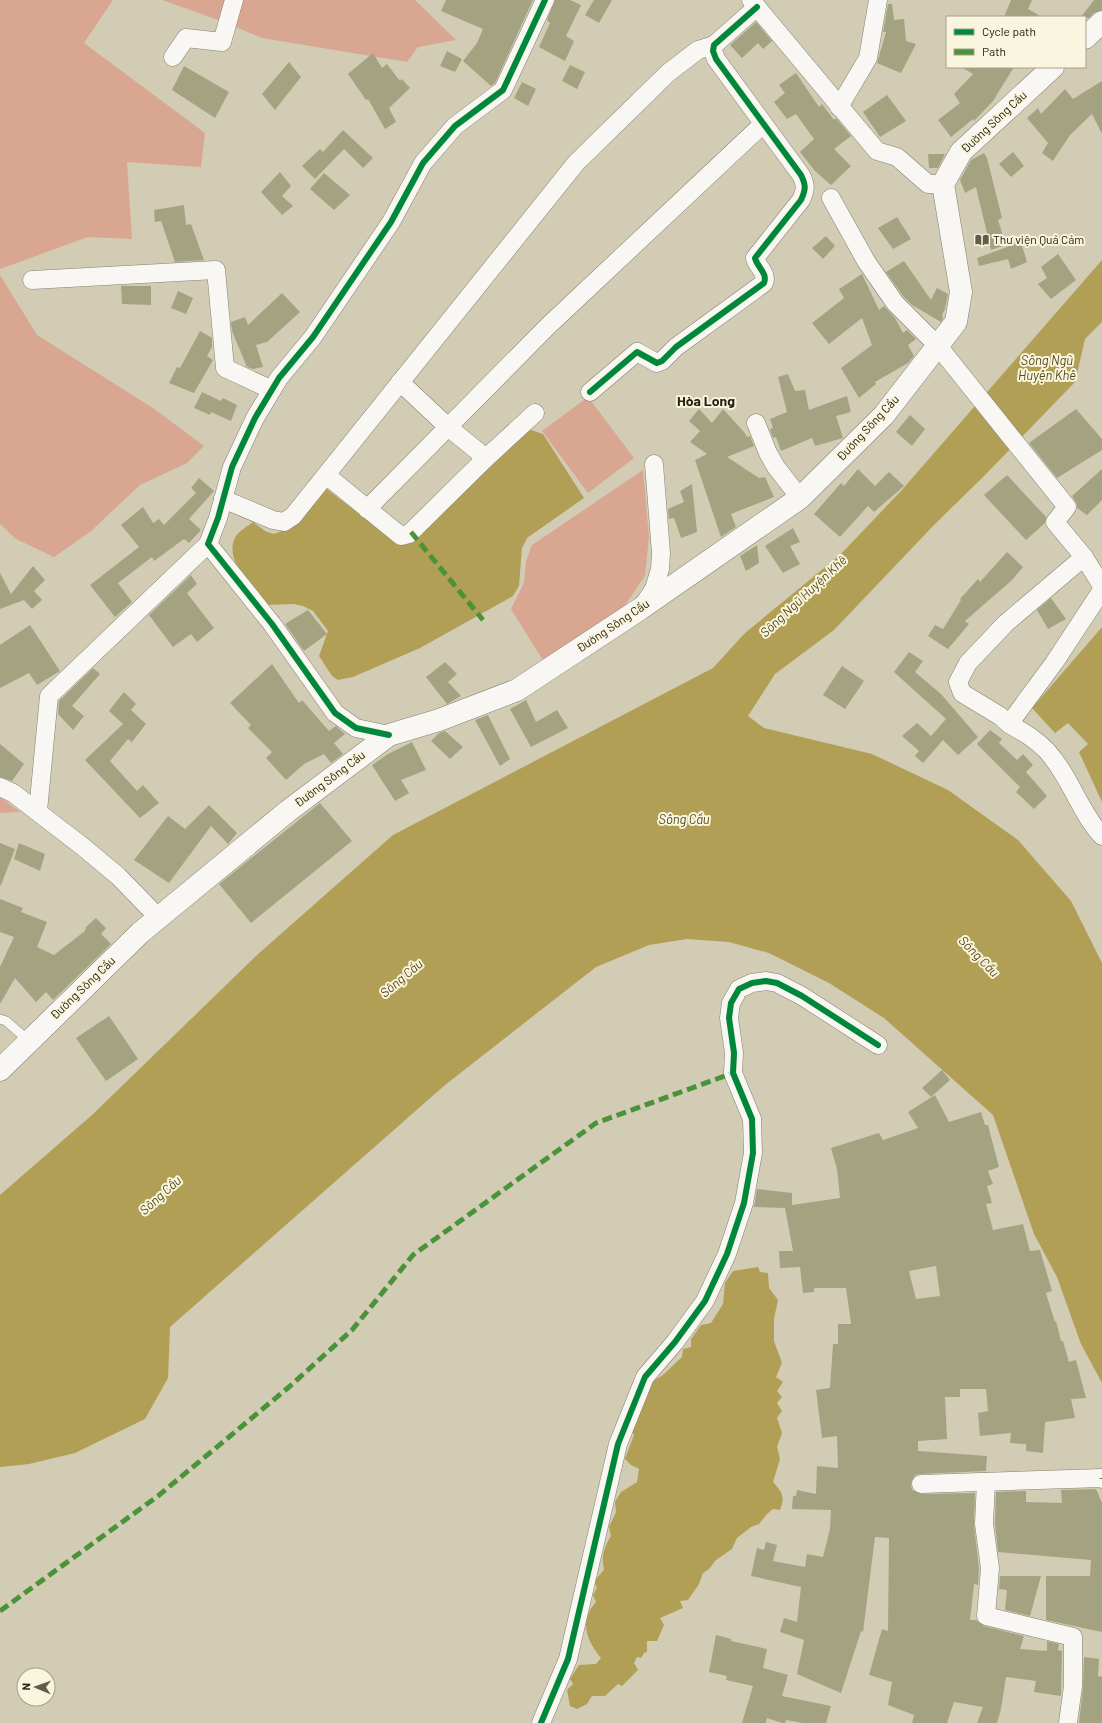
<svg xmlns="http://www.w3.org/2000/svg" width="1102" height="1723" viewBox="0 0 1102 1723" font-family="Barlow,sans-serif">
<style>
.green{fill:#d9a791}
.water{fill:#b09f55}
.building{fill:#a3a381;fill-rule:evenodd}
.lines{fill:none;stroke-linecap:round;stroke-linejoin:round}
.service-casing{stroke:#85816f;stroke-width:10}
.minor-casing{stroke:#85816f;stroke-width:19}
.secondary-casing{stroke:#85816f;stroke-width:23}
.service{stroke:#f8f7f4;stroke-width:9}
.minor{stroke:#f8f7f4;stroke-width:18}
.secondary{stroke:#f8f7f4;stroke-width:22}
.quiet{stroke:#4b9339;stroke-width:5;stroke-dasharray:10 5;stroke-linecap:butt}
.cycleway-casing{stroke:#faf5df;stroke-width:8}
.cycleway{stroke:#00873e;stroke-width:6}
.labels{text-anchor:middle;stroke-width:4;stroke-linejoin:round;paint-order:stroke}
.street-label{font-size:12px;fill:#252010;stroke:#faf5df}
.poi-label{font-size:12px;fill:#252010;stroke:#faf5df;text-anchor:start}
.water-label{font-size:13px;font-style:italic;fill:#564a18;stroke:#faf5df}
.quarter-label{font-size:14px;font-weight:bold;fill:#252010;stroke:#faf5df}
</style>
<rect width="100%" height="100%" fill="#d2ccb5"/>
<!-- green -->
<g class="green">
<polygon points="0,0 113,0 84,43 205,133 201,167 127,162 132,239 88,237 0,269"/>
<polygon points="162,0 415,0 456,40 418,47 407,62 262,38 224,22"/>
<polygon points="0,275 37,335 153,408 204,446 187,463 140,485 90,532 54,557 16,539 0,524"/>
<polygon points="588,397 634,458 588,493 542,431"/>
<polygon points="643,470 649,537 645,576 621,611 544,662 511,609 524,583 526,561 532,545"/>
<polygon points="0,797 20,812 0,813"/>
</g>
<!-- water -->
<g class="water">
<polygon points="1102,260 1102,322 1085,339 1075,382 985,475 934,525 834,630 775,674 748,716 764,728 872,754 948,790 1018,840 1071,901 1102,963 1102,1383 1081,1344 1057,1277 1034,1234 993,1115 884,1018 829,983 769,953 729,942 687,939 649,945 596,967 445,1085 170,1327 168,1378 145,1419 75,1453 29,1464 0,1467 0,1195 92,1115 257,955 393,835 713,668 745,633 840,555 901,491"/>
<path d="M528 429 543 434 584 498 527 538 522 548 519 586 513 596 420 648 353 677 338 680 332 676 319 656 328 631 313 611 303 606 294 604 265 605C253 588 222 559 236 536 239 531 248 526 253 522L265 531 274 534 287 529 323 486 395 542Z"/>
<polygon points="1102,627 1102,802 1079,752 1088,744 1068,723 1055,733 1032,708"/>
<path d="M758 1267 760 1272 768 1273 769 1288 778 1300 774 1319V1341L782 1363 776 1377 783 1382 777 1391 782 1397 777 1403 782 1411 777 1418 782 1433 777 1447 780 1459 773 1482C783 1493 785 1497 780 1510L773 1509 767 1514 759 1524 751 1527 737 1538 732 1549 716 1560 709 1569 703 1573 699 1584 688 1600 680 1601 683 1608 660 1618 664 1625 657 1641H647V1652L644 1653 641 1658 637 1657 634 1663 638 1670 622 1686 618 1684 605 1696H592L587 1704 577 1709 570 1706 567 1690 573 1684 570 1679 579 1665 596 1664 601 1658C586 1640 579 1621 596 1602L593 1595 597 1588 594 1581 604 1570C601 1557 604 1547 611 1536L609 1527 616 1512 615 1502 621 1492 637 1482 639 1469 631 1465 625 1459 634 1435 632 1430 653 1381 663 1375 682 1357 683 1349 691 1347V1339L701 1325 711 1323 723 1304 725 1283 733 1271Z"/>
</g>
<!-- building -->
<g class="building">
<polygon points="446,0 533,0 495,83 491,86 463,61 477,43 483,29 441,11"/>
<polygon points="555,0 570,0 581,5 566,36 574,41 565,61 539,47 550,23 547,20"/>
<polygon points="594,0 612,0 599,23 585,15"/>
<polygon points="1011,0 1032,0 1028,9 1042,17 1004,17"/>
<polygon points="1094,0 1102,0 1102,10 1094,13 1089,18 1081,17"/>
<polygon points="888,4 892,4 894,20 904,19 906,41 916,44 901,73 877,63 886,32 883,32"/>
<polygon points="756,22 772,41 763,49 758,43 742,58 730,45"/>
<polygon points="447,51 462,59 455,72 440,66"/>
<polygon points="373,53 382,68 387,64 400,81 402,79 410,88 389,108 396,122 385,129 368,99 366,100 348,74"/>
<polygon points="289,62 301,77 275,110 262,94"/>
<polygon points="570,65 585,72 577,89 562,81"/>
<polygon points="184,66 229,92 215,118 172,90"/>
<polygon points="961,67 1014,67 993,101 974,121 973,119 951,137 938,120 960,103 954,94 973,74"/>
<polygon points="796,73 819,107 822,104 834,120 836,118 851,136 834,149 851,166 831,185 815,171 800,152 814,139 796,114 787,119 774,102 785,93 779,85"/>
<polygon points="1102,81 1102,134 1092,114 1070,135 1053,161 1042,153 1048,143 1027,118 1038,108 1041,114 1065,89 1073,99"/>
<polygon points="522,82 536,89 528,106 514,98"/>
<polygon points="887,95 906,121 880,137 863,112"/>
<polygon points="343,130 373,158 363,168 344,149 315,179 302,166 320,149 323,152"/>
<polygon points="1013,152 1024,166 1011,177 999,164"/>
<polygon points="984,153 987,158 1002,218 998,220 1006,245 991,250 976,187 965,193 960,180 971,160"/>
<polygon points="928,154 945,154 938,168 929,168"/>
<polygon points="280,172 291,186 282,196 293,206 282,215 261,192"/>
<polygon points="324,173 350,195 334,210 310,189"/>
<polygon points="184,205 186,225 191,224 204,260 175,262 161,221 155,222 154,210"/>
<polygon points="897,217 911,239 893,249 878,228"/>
<polygon points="826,236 835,246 823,259 812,248"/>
<polygon points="1021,242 1027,262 1011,269 1008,259 979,266 977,258"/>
<polygon points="1058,254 1076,280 1051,299 1038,284 1047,278 1041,267"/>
<polygon points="904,261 931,300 937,288 948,294 945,309 942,315 943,318 941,322 912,305 903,296 886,272"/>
<polygon points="862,274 879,310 884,306 895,318 903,333 907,330 916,339 908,345 914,356 908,363 875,382 876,384 859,398 841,368 872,345 862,318 829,344 812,323 844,298 839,289"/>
<polygon points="121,286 151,286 151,305 122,304"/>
<polygon points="178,291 193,298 186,314 171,308"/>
<polygon points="282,293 300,312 267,342 256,345 263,367 253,369 247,367 232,331 231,322 245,317 248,325"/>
<polygon points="200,331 212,338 212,347 207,356 213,360 194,393 169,383 177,367 180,368"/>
<polygon points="788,374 795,391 805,390 809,410 847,396 851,412 836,416 843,438 815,446 812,438 781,451 776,437 773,438 770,429 773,428 770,419 787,412 778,377"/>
<polygon points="202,392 221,401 223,398 237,405 231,421 211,412 210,415 194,408"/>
<polygon points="699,409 712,423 723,409 744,432 747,437 750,436 754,446 727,457 759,478 765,477 774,497 731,514 736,527 721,537 695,460 707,454 690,442 700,431 689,421"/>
<polygon points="1076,409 1102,439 1102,450 1057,478 1029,443"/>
<polygon points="910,415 925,429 912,446 896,432"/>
<polygon points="858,469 875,486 889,472 904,486 874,512 868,506 840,537 814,514 841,483 844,486"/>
<polygon points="1102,469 1102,500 1087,515 1077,508 1077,504 1072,496"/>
<polygon points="1007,475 1046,517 1045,523 1026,540 984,495"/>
<polygon points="199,478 214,491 189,519 201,530 189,543 184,539 154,561 152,557 118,583 132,602 115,617 90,585 139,547 121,525 143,507 153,523 159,519 164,525 196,493 191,488"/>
<polygon points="692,484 697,532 681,538 674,518 669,519 668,509 684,502 680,491"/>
<polygon points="793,528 800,542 790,546 800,564 783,573 765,546"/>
<polygon points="757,545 759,563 746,571 740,556"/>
<polygon points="1007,552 1023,567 1012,580 965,621 969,624 948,649 928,636 935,625 943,629 961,600 960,599 978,579 980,582"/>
<polygon points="33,566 45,580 34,591 42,600 32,609 24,600 0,609 0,573 11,594"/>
<polygon points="191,575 197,584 187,593 214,628 197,642 191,634 173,647 149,615"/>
<polygon points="1051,598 1066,619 1048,629 1037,610"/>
<polygon points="308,610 327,634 304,651 285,624"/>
<polygon points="30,625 60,671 37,685 29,673 0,688 0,645"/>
<polygon points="909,652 923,661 915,672 941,694 978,737 958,755 943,740 923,763 915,756 919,751 902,736 917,723 931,736 946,719 894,672"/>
<polygon points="445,662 457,674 448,682 461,696 447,704 426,677"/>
<polygon points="272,664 299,703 302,700 329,731 336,726 345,734 334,743 343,754 331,763 324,754 304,764 286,780 266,758 272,752 248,728 251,725 230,703"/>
<polygon points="842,666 864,681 845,709 823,695"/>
<polygon points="93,668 100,674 72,706 84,716 73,730 58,714 59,701"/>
<polygon points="124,692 136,704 131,710 146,724 132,742 128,739 110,761 137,791 143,785 159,803 140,818 85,760 123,724 109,711"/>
<polygon points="526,700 536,722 557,710 568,728 531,747 510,709"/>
<polygon points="488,715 510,759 500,766 475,720"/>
<polygon points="990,730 1002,739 999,743 1017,760 1023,754 1033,765 1026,772 1047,796 1034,809 1016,792 1020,787 977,744"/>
<polygon points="445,731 463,747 450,759 431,741 439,733"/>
<polygon points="412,742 426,770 401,780 409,793 395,801 372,765 388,754"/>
<polygon points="0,744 24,764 12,781 0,777"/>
<polygon points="320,803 352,841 251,923 219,884"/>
<polygon points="209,805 237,833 228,844 211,826 169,883 134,860 168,816 185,829"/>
<polygon points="0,843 15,849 1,885 0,885"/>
<polygon points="19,843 45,854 40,871 14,859"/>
<polygon points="0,899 23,908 21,912 47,922 37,947 54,955 85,931 86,927 96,918 106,928 101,934 111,944 53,1000 46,992 36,1002 15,978 0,1004 0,967 14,937 0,932"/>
<polygon points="109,1016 138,1059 106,1081 76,1038"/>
<polygon points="942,1070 950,1080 931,1097 922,1088"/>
<path d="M935 1095 949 1122 981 1112 985 1125H988L999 1167 988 1171 993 1184 987 1186 992 1203 986 1204 993 1230 1023 1224 1030 1251 1040 1250 1052 1291 1046 1293 1049 1303 1055 1322 1056 1321 1061 1341H1063L1069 1362 1076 1360 1086 1398 1071 1399 1075 1418 1045 1422 1043 1453 1026 1451V1444L1010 1443 1011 1433 980 1436 978 1413 988 1411 986 1389H960V1397H945L947 1439 918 1441V1451L987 1456 986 1471 920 1474 915 1475 911 1484 912 1490 921 1494 975 1493 974 1525 979 1568 978 1585 974 1584 970 1620H976L984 1626 1024 1636 1020 1649 1047 1651V1641L1059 1644 1058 1650 1062 1651 1061 1696 1034 1692 1036 1681 1006 1677 1001 1709 997 1723H977L983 1707 954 1702 947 1723H912L914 1715 888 1705 892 1682 869 1675 882 1629 888 1631 889 1538 875 1537 863 1632 861 1631 841 1693 797 1674 804 1640 780 1632 784 1618 797 1622 801 1587 751 1576 757 1548 764 1550 766 1542 777 1545 773 1561 805 1567 807 1554 823 1557 830 1529 831 1510 792 1509 793 1496H796L797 1490 816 1494 817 1466 838 1468 837 1436 822 1438 816 1390 830 1388 833 1344H838V1324H851L846 1288H814V1292L803 1293 800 1267 780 1268 779 1251H793L785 1208 754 1207 757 1189 792 1193V1205L840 1198 837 1169 831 1148 879 1133 883 1140 918 1128 908 1112ZM936 1266 940 1296 916 1299 909 1271Z"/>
<polygon points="1096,1489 1102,1503 1102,1632 1046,1620 1046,1576 1090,1576 1091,1560 998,1552 995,1524 996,1492 1026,1491 1026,1502 1062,1503 1061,1490"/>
<polygon points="1000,1576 1041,1576 1030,1616 1005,1610 1007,1590 999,1589"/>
<polygon points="716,1635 731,1639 731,1641 767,1649 763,1668 788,1675 782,1696 831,1706 826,1723 803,1723 786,1720 785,1723 782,1723 767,1718 766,1723 742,1723 753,1686 726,1680 727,1676 709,1672"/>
<polygon points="1084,1657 1099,1659 1098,1676 1102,1677 1102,1723 1079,1723 1083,1687"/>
</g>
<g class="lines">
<defs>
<polyline id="service" points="0,1019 6,1021 29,1041"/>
<g id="minor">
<polyline points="751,0 877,151 897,157 928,184 943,184"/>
<polyline points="173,57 186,38 222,42 234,0"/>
<polyline points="839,107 868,58 878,0"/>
<polyline points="831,198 866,261 895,303 938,346 1067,507 1055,522 1084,557 1102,586"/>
<polyline points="32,280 216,270 225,368 272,390"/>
<polyline points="400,382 448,427 486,458"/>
<path d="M590 392 637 352 657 363 662 361 676 347 764 283C768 273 757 267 755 258L801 200C806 189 806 185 801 175L716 59 713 51 714 45 757 7"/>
<polyline points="756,423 768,453 776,467 800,498"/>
<polyline points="326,475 401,536 409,534 486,458 535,413"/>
<polyline points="223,499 273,520 284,522 293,516 576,163 668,73 698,50 714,45"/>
<polyline points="367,509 548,326 763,124"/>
<path d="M1102 590 1054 663 1009 724C1023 732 1036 739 1047 751 1070 776 1079 811 1102 836"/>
<polyline points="642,607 654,589 660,569 661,553 654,464"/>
<polyline points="1009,724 1000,716 962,693 958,682 968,663 1006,623 1084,557"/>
<polyline points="389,735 356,728 335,713 272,624 208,544 218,518 232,467 255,418 279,378 313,337 391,222 423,163 455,126 503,90 545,0"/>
<polyline points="0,787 13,793 82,846 118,876 158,917"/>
<polyline points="38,811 49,696 208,544"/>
<polyline points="986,1482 984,1524 990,1568 986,1616 1073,1637 1073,1686 1068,1723"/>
<polyline points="921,1484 1102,1478 1102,1479"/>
<polyline points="541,1723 568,1659 618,1444 645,1377 675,1342 705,1301 727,1254 744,1203 753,1153 752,1119 733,1073 734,1053 729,1018 731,1003 739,989 752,983 766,981 777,983 802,996 878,1045"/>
</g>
<g id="secondary">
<polyline points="1085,38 1102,22"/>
<polyline points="0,1070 140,933 288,811 389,735 439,720 517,690 640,609 800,498 884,415 956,322 961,292 943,184 961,152 1053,67"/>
</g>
</defs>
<!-- service casing -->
<use href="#service" class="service-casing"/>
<!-- minor casing -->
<use href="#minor" class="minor-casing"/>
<!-- secondary casing -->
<use href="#secondary" class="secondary-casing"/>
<!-- service -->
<use href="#service" class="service"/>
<!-- minor -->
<use href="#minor" class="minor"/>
<!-- secondary -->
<use href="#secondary" class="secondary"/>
<!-- quiet -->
<g class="quiet">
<polyline points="411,532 483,620"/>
<polyline points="1102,1478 1102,1479"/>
<polyline points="0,1611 158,1496 289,1387 352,1330 413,1255 596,1123 733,1073"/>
</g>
<defs>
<g id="cycleway">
<path d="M590 392 637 352 657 363 662 361 676 347 764 283C768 273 757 267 755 258L801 200C806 189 806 185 801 175L716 59 713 51 714 45 757 7"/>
<polyline points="389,735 356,728 335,713 272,624 208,544 218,518 232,467 255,418 279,378 313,337 391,222 423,163 455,126 503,90 545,0"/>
<polyline points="541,1723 568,1659 618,1444 645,1377 675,1342 705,1301 727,1254 744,1203 753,1153 752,1119 733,1073 734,1053 729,1018 731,1003 739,989 752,983 766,981 777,983 802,996 878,1045"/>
</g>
</defs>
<!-- cycleway casing -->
<use href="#cycleway" class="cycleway-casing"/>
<!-- cycleway -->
<use href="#cycleway" class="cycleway"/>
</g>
<!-- icons -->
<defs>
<symbol id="library-bare" viewBox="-9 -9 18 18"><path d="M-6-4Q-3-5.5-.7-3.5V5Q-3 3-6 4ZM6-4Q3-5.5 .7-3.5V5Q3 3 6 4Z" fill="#625c4a" stroke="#faf5df" stroke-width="2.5" paint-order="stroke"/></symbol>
</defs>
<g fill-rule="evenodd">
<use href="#library-bare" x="972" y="230" width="20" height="20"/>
</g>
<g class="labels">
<!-- street labels -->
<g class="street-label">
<text transform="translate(994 122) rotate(-43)" y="4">Đường Sông Cầu</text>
<text transform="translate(868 428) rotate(-47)" y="4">Đường Sông Cầu</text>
<text transform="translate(613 626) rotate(-34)" y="4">Đường Sông Cầu</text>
<text transform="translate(330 779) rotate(-37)" y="4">Đường Sông Cầu</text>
<text transform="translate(83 988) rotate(-44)" y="4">Đường Sông Cầu</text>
</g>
<!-- poi labels -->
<g class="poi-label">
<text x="993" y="244">Thư viện Quả Cảm</text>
</g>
<!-- water labels -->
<g class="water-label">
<text x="1047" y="365">Sông Ngũ<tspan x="1047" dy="15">Huyện Khê</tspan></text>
<text transform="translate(803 596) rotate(-43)" y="5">Sông Ngũ Huyện Khê</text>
<text x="684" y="824">Sông Cầu</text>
<text transform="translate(979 956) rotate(46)" y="5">Sông Cầu</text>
<text transform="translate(401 978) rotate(-40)" y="5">Sông Cầu</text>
<text transform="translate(160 1195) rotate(-42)" y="5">Sông Cầu</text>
</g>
<!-- quarter labels -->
<g class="quarter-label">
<text x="706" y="406">Hòa Long</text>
</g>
</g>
<!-- legend -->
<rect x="946" y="16" width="140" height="52" fill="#faf5df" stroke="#a5a08c"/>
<rect x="954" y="29" width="20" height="6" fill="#00873e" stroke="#a5a08c"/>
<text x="982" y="36" font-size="12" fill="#252010">Cycle path</text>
<rect x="954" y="49" width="20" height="6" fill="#4b9339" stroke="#a5a08c"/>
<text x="982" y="56" font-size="12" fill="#252010">Path</text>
<!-- north arrow -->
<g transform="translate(36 1687) rotate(272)"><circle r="19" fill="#faf5df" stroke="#a5a08c"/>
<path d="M0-3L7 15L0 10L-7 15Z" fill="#625c4a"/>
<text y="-6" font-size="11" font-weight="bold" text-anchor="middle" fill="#252010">N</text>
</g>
</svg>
